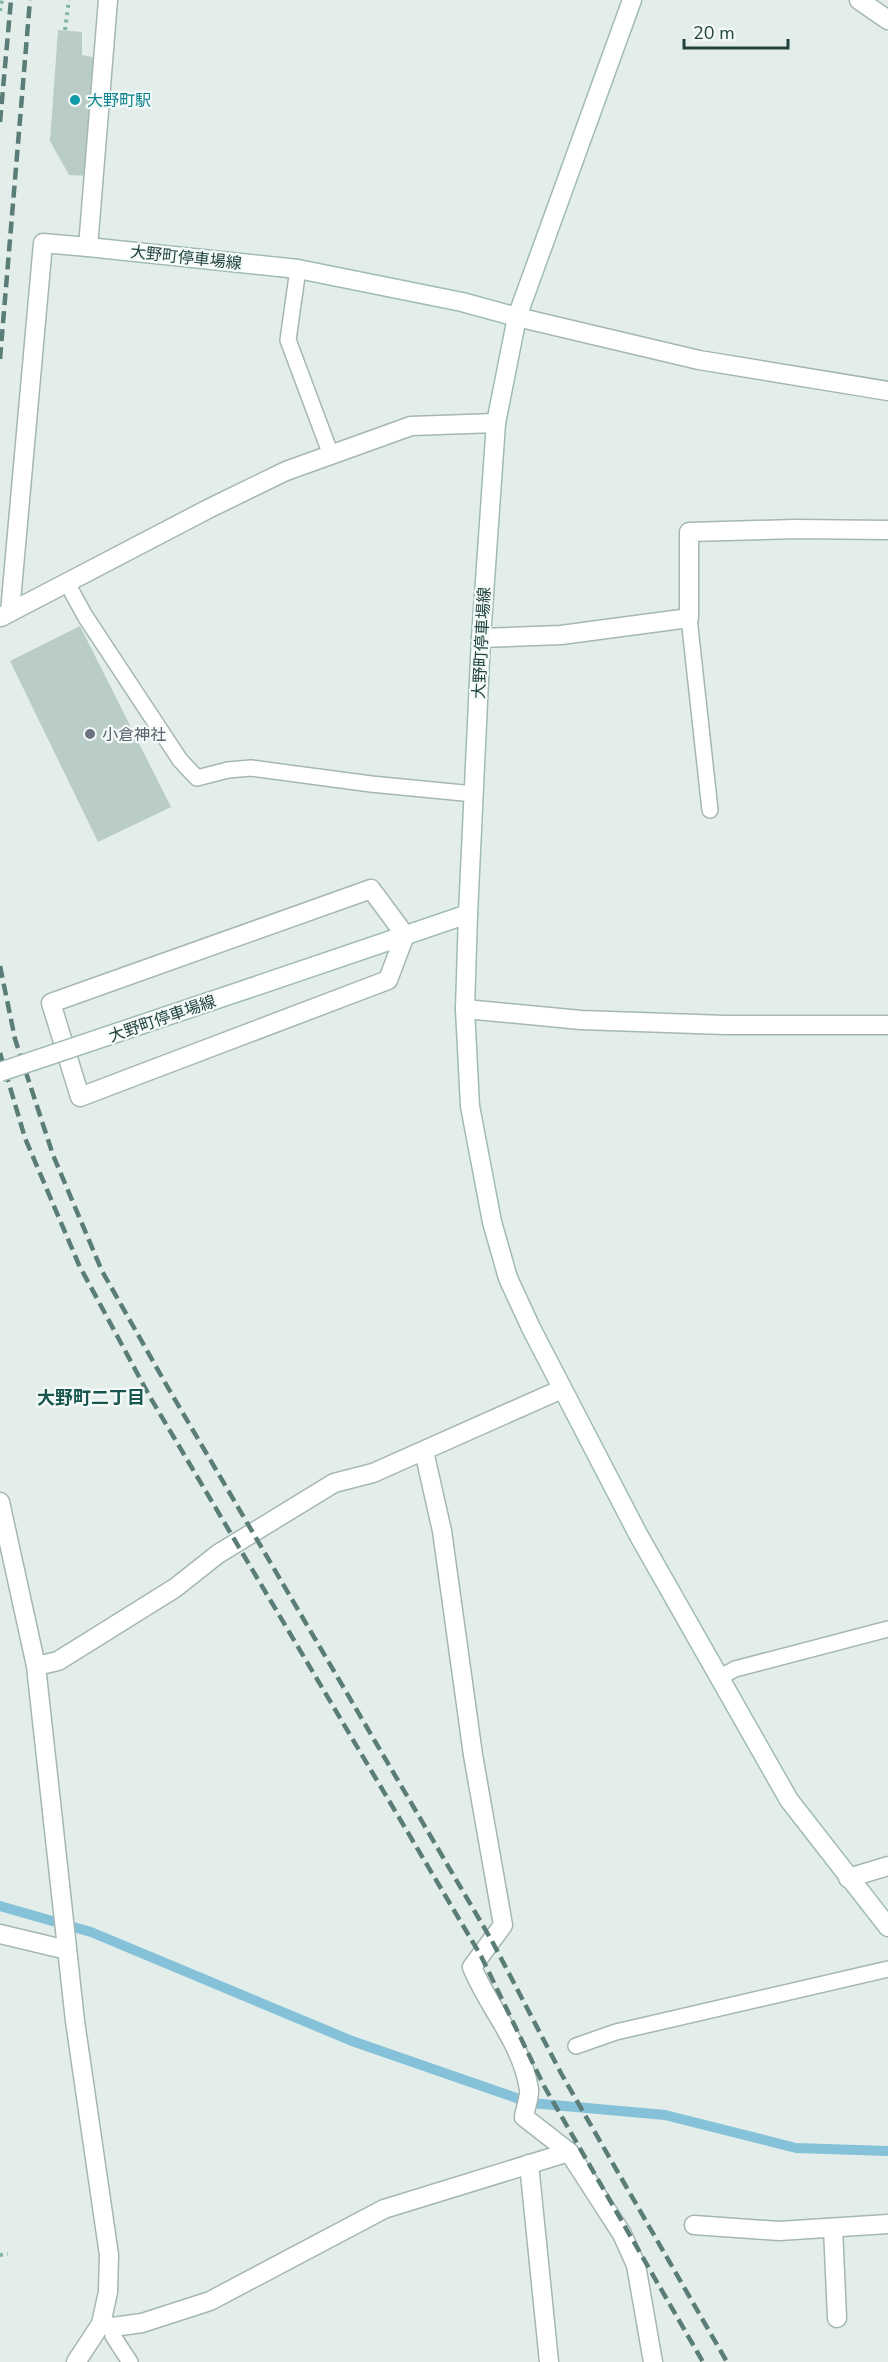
<svg xmlns="http://www.w3.org/2000/svg" width="888" height="2362" viewBox="0 0 888 2362" font-family="'Nunito Sans','Noto Sans JP',sans-serif">
<style>
.lines{fill:none;stroke-linecap:round;stroke-linejoin:round}
.stream{stroke:#85c2d9;stroke-width:10}
.building{fill:#baccc7}
.lane-casing{stroke:#a5b7b3;stroke-width:18}
.street-casing{stroke:#a5b7b3;stroke-width:21}
.secondary-casing{stroke:#a0bbb5;stroke-width:21}
.path{stroke:#80b5ab;stroke-width:4;stroke-dasharray:3 4.5;stroke-linecap:butt}
.lane{stroke:#fff;stroke-width:15}
.street{stroke:#fff;stroke-width:18}
.secondary{stroke:#fff;stroke-width:18}
.rail{stroke:#5b7d78;stroke-width:4.5;stroke-dasharray:12 6;stroke-linecap:butt}
.secondary-bridge-casing{stroke:#a0bbb5;stroke-width:21;stroke-linecap:butt}
.secondary-bridge{stroke:#fff;stroke-width:18}
.culture-dot{fill:#0f9aa8;stroke:#f4faf8;stroke-width:2}
.worship-dot{fill:#6b7280;stroke:#f4faf8;stroke-width:2}
.labels{text-anchor:middle;stroke-width:4.5;stroke-linejoin:round;paint-order:stroke}
.culture-label{font-size:16px;fill:#0d838f;stroke:#f4faf8;text-anchor:start}
.street-label{font-size:16px;fill:#20423d;stroke:#f4faf8}
.worship-label{font-size:16px;fill:#5b616d;stroke:#f4faf8;text-anchor:start}
.neighbourhood-label{font-size:18px;font-weight:bold;fill:#1a564f;stroke:#f4faf8}
</style>
<rect width="100%" height="100%" fill="#e3eeea"/>
<g class="lines">
<!-- stream -->
<polyline class="stream" points="0,1906 91,1932 352,2041 531,2103 665,2115 796,2148 888,2151"/>
</g>
<!-- building -->
<g class="building">
<polygon points="58,30 82,32 82,55 103,59 89,176 69,175 50,141"/>
<polygon points="80,626 171,807 98,842 10,661"/>
</g>
<g class="lines">
<defs>
<g id="lane">
<polyline points="298,269 288,340 331,455"/>
<polyline points="67,583 85,616 180,760 197,778 228,770 251,768 371,784 474,794"/>
<polyline points="689,618 710,810"/>
<polyline points="719,1678 735,1669 888,1629"/>
<polyline points="576,2046 616,2032 888,1969"/>
<polyline points="113,2327 113,2336 130,2362"/>
</g>
<g id="street">
<polyline points="859,0 888,20"/>
<polyline points="517,317 699,360 888,391"/>
<polyline points="10,612 43,243 88,247 108,0"/>
<polyline points="1,617 210,508 286,471 411,426 496,423"/>
<polyline points="481,638 561,635 689,618 689,532 795,529 888,530"/>
<polygon points="371,889 405,935 388,980 80,1097 51,1003"/>
<polyline points="465,1009 581,1020 725,1025 888,1025"/>
<path d="M424 1451 442 1531 473 1755 503 1925 472 1967C489 2009 521 2041 529 2089 530 2097 525 2109 524 2117L569 2152"/>
<polyline points="0,1502 36,1666 75,2021 109,2255 108,2292 101,2324 76,2362"/>
<polyline points="36,1666 58,1661 175,1588 218,1554 334,1483 373,1473 562,1389"/>
<polyline points="848,1878 888,1866"/>
<polyline points="0,1934 67,1950"/>
<polyline points="529,2164 549,2362"/>
<polyline points="694,2225 779,2231 888,2224"/>
<polyline points="833,2228 837,2318"/>
<polyline points="101,2324 113,2327 142,2323 210,2301 384,2209 569,2152 622,2234 636,2265 653,2362"/>
</g>
<g id="secondary">
<polyline points="632,0 517,317 496,423 481,638 468,914 465,1009 470,1106 492,1222 508,1278 531,1328 639,1536 789,1800 888,1927"/>
<polyline points="88,247 298,269 462,302 517,317"/>
<polyline points="247,989 468,914"/>
</g>
</defs>
<!-- lane casing -->
<use href="#lane" class="lane-casing"/>
<!-- street casing -->
<use href="#street" class="street-casing"/>
<!-- secondary casing -->
<use href="#secondary" class="secondary-casing"/>
<!-- path -->
<g class="path">
<polyline points="0,11 2,0"/>
<polyline points="65,30 69,0"/>
<polyline points="0,2255 8,2254"/>
</g>
<!-- lane -->
<use href="#lane" class="lane"/>
<!-- street -->
<use href="#street" class="street"/>
<!-- secondary -->
<use href="#secondary" class="secondary"/>
<!-- rail -->
<g class="rail">
<polyline points="0,122 11,0"/>
<polyline points="0,359 30,0"/>
<polyline points="0,966 15,1039 53,1155 102,1271 167,1386 492,1941 562,2075 727,2362"/>
<polyline points="0,1053 25,1138 79,1265 150,1397 481,1956 544,2086 703,2362"/>
</g>
<defs>
<polyline id="secondary-bridge" points="0,1072 247,989"/>
</defs>
<!-- secondary-bridge casing -->
<use href="#secondary-bridge" class="secondary-bridge-casing"/>
<!-- secondary-bridge -->
<use href="#secondary-bridge" class="secondary-bridge"/>
</g>
<!-- markers -->
<circle class="culture-dot" cx="75" cy="100" r="6"/>
<circle class="worship-dot" cx="90" cy="734" r="6"/>
<g class="labels">
<!-- culture labels -->
<g class="culture-label">
<text x="87" y="106">大野町駅</text>
</g>
<!-- street labels -->
<g class="street-label">
<text transform="translate(186 257) rotate(6)" y="6">大野町停車場線</text>
<text transform="translate(481 643) rotate(-87)" y="6">大野町停車場線</text>
<text transform="translate(162 1018) rotate(-19)" y="6">大野町停車場線</text>
</g>
<!-- worship labels -->
<g class="worship-label">
<text x="102" y="740">小倉神社</text>
</g>
<!-- neighbourhood labels -->
<g class="neighbourhood-label">
<text x="91" y="1404">大野町二丁目</text>
</g>
</g>
<!-- scale -->
<path d="M684 39v9h104v-9" fill="none" stroke="#20423d" stroke-width="3"/>
<text x="693" y="39" font-size="18" fill="#20423d" stroke="#f4faf8" stroke-width="4.5" paint-order="stroke">20 m</text>
</svg>
